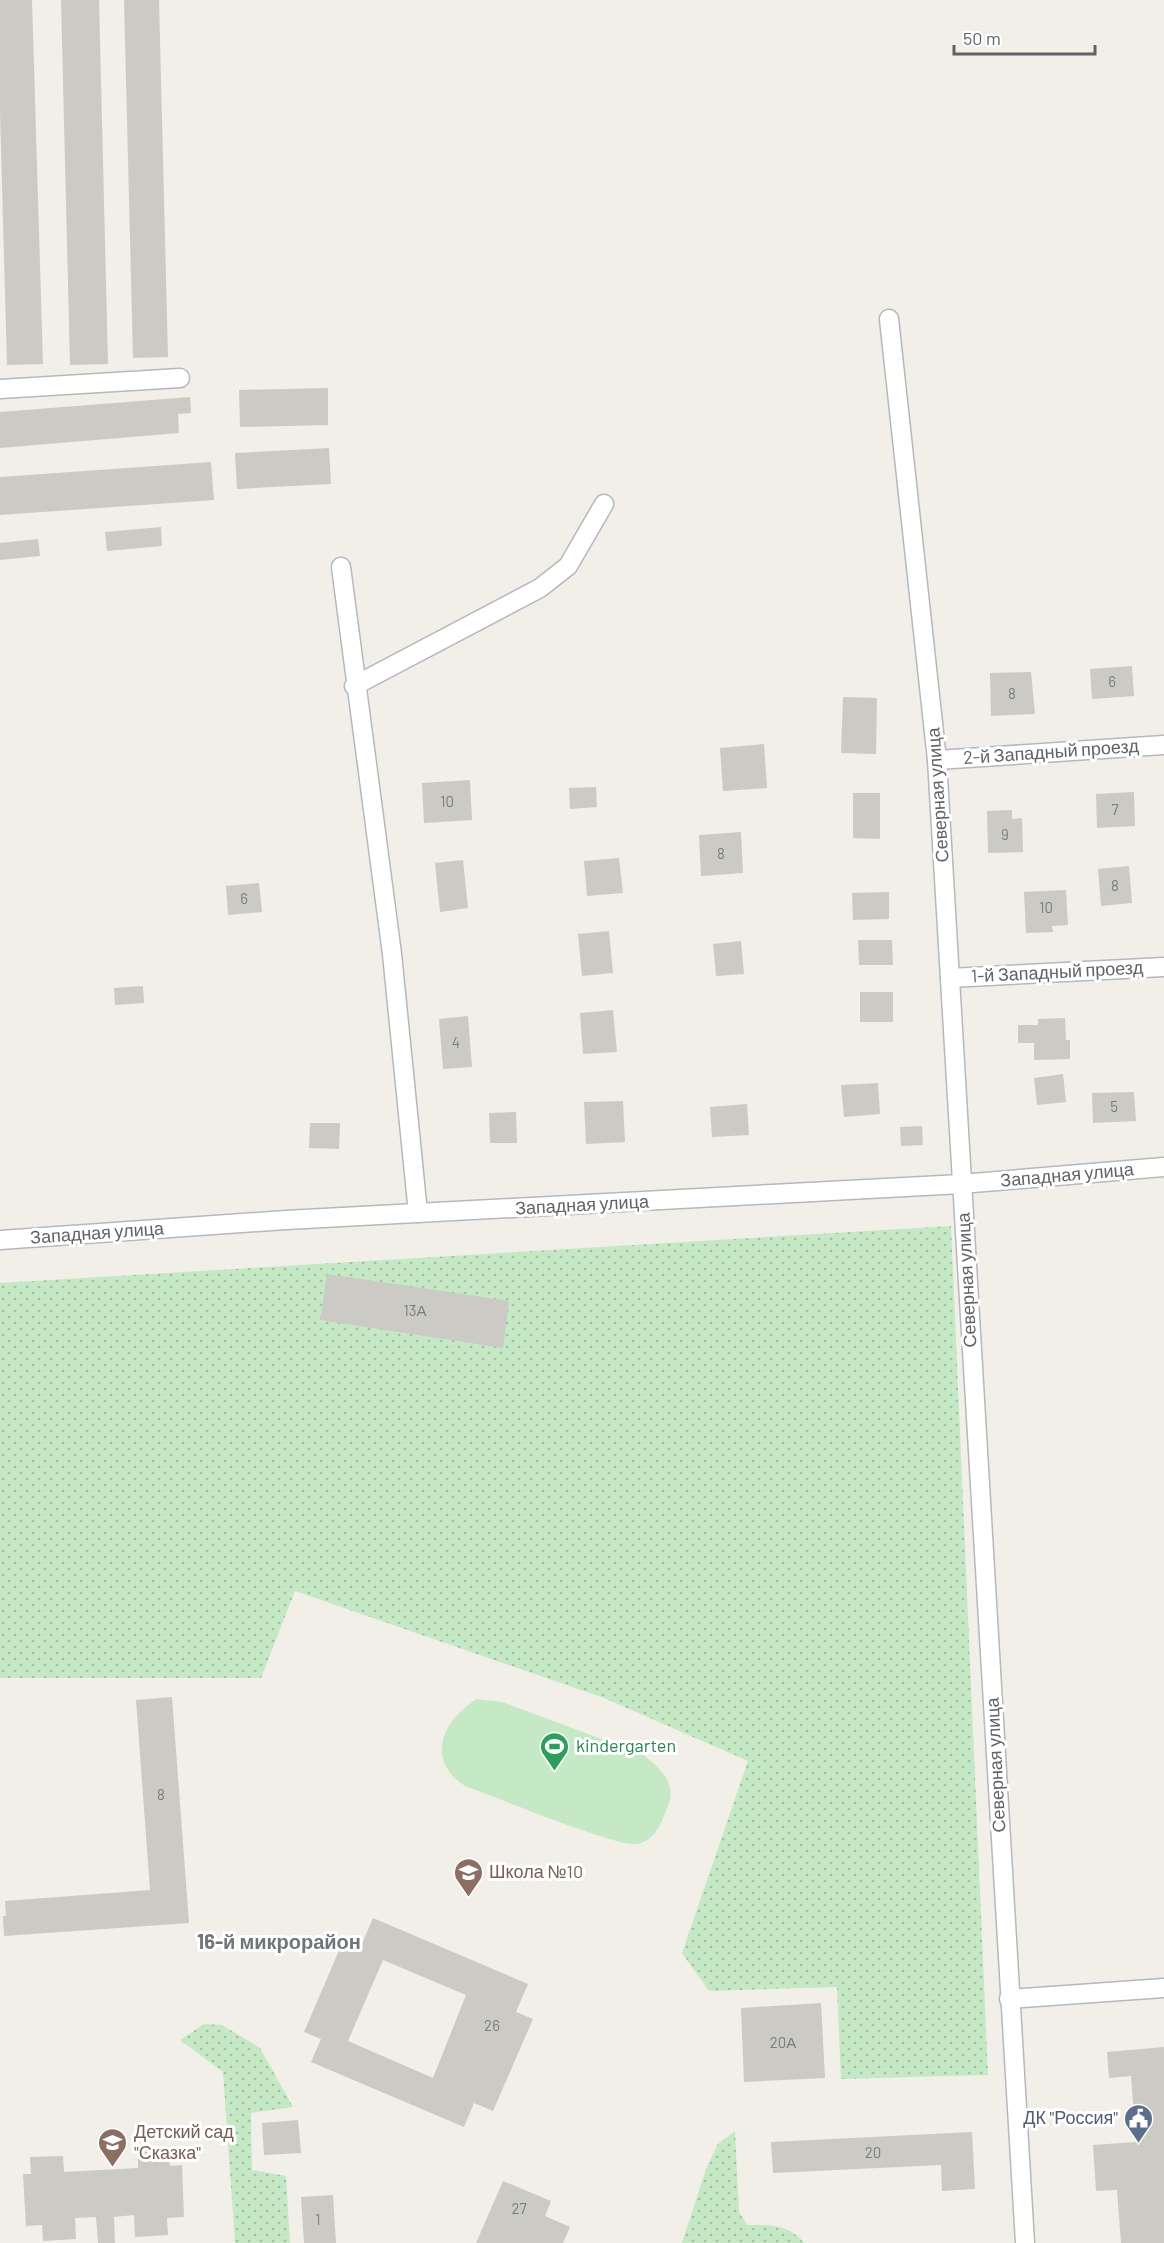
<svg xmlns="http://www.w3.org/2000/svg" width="1164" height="2243" viewBox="0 0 1164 2243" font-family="Barlow,sans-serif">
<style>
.green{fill:url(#green-dots)}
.pitch{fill:#c5e8c5}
.building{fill:#cccac5;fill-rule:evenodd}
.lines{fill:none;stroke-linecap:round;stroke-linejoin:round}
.street-casing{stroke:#b5b8bc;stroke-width:21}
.street{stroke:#fff;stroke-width:18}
.labels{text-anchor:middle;stroke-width:6;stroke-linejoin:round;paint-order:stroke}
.number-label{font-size:15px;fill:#7a7d7f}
.street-label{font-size:18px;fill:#5f6368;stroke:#fff}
.leisure-label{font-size:18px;fill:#27864d;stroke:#fff;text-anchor:start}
.education-label{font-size:18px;fill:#785e54;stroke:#fff;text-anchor:start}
.service-label{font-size:18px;fill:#4e5e75;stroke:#fff;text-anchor:end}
.neighbourhood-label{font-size:20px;font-weight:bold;fill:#70757a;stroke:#fff}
</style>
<defs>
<pattern id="green-dots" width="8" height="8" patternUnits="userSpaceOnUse" patternTransform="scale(1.5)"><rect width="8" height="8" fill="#c5e8c5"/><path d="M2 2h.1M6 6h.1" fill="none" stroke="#a3c0a4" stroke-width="1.8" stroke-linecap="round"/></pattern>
</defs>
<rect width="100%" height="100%" fill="#f1efe8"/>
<!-- green -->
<g class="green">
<polygon points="951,1226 988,2075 841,2079 837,1987 709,1991 682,1953 748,1761 604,1698 295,1591 261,1678 0,1678 0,1283"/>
<polygon points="204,2024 222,2025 260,2048 293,2107 251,2113 252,2170 286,2176 290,2243 235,2243 223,2072 180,2040"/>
<path d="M735 2131 739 2212 747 2225C768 2225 789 2224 804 2243H682L706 2169 718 2144Z"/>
</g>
<!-- pitch -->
<path class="pitch" d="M477 1699 502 1702 642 1754C659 1767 677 1782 668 1806 662 1821 656 1840 638 1844 621 1849 491 1795 465 1786 425 1760 442 1720 477 1699Z"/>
<!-- building -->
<g class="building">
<polygon points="0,0 32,0 43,364 7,365 0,112"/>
<polygon points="61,0 99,0 108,364 70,365"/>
<polygon points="124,0 159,0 168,357 133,358"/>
<polygon points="328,388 328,425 240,427 239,390"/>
<polygon points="190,397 191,413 178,414 179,433 0,448 0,412"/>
<polygon points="329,448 331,484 237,489 235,453"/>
<polygon points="211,462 214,500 0,515 0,477"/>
<polygon points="161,527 162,546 107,551 105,532"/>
<polygon points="38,539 40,556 0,560 0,543"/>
<polygon points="1132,666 1134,696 1092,699 1090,669"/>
<polygon points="1031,672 1035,714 991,716 990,673"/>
<polygon points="843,697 877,698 876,754 841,753"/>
<polygon points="764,744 767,788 723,791 720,748"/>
<polygon points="470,780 472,820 424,823 422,783"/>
<polygon points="596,787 597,807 570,809 569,788"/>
<polygon points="1134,792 1135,826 1097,828 1096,794"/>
<polygon points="853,793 880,793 880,839 853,838"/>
<polygon points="1012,810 1012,819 1022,818 1023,852 988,853 987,811"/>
<polygon points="741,832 743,873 701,876 699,835"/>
<polygon points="619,858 623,893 587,896 584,861"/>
<polygon points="463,860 468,908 440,912 435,863"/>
<polygon points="1129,866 1132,903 1101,906 1098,869"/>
<polygon points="259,883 262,912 228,915 226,886"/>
<polygon points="1066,890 1068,925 1052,926 1053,932 1026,933 1024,892"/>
<polygon points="889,892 889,919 853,920 852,893"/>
<polygon points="609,931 613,973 582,976 578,934"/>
<polygon points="858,940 892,940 893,965 859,965"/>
<polygon points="741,941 744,974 716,976 713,944"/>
<polygon points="143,986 144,1003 115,1005 114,988"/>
<rect x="860" y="992" width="33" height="30"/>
<polygon points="613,1010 617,1052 583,1054 580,1013"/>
<polygon points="468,1016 472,1067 443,1069 439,1019"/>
<polygon points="1065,1018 1066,1040 1070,1040 1070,1059 1034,1060 1034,1043 1018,1043 1018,1025 1038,1025 1038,1019"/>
<polygon points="1063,1074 1066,1102 1037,1105 1034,1078"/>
<polygon points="878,1083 880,1114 844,1117 841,1085"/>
<polygon points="1134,1092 1136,1121 1093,1123 1092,1093"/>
<polygon points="623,1101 625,1142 586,1144 584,1102"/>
<polygon points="747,1104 749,1135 712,1137 710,1107"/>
<polygon points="516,1112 517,1143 490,1143 489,1113"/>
<polygon points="310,1123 340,1123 339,1149 309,1148"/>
<polygon points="922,1126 923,1145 901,1146 900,1127"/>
<polygon points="327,1274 509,1301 503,1348 320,1320"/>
<polygon points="172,1697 189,1923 4,1936 3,1916 6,1916 5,1901 150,1890 136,1700"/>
<path d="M373 1918 528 1984 516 2012 533 2019 493 2111 474 2103 464 2127 311 2062 321 2039 304 2032 344 1939 361 1946ZM383 1960 466 1995 433 2078 348 2041Z"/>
<polygon points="821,2003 825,2078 744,2082 741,2008"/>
<polygon points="1164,2047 1164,2243 1121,2243 1117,2190 1096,2191 1093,2145 1136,2142 1131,2076 1109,2078 1107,2052"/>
<polygon points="298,2120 301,2153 264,2155 262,2123"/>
<polygon points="972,2132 975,2189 942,2191 941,2165 773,2173 771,2142"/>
<polygon points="169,2150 170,2166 182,2165 184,2217 167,2218 168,2235 135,2237 134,2215 114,2217 115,2243 98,2243 96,2217 75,2218 76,2239 43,2241 42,2225 26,2226 23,2174 31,2174 30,2157 63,2156 64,2172 138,2168 138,2152"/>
<polygon points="503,2181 551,2201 545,2216 570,2227 563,2243 476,2243"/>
<polygon points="333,2195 336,2243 304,2243 301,2197"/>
</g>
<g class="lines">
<defs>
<g id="street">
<polyline points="889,319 937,760 1025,2243"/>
<polyline points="0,389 180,378"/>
<polyline points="341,567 392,954 418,1213"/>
<polyline points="354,686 540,588 568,566 604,504"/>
<polyline points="937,760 1164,745"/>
<polyline points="950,978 1164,967"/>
<polyline points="0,1240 286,1220 961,1184 1164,1167"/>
<polyline points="1009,1999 1164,1988"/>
</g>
</defs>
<!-- street casing -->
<use href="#street" class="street-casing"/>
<!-- street -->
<use href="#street" class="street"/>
</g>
<!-- icons -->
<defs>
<symbol id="stadium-pin" viewBox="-11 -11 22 30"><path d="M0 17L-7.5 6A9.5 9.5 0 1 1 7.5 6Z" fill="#2e9e5b" stroke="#fff"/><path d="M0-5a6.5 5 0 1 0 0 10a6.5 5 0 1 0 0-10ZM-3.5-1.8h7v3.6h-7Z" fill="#fff"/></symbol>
<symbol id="school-pin" viewBox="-11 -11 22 30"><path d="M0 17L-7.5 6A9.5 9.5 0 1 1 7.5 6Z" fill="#8d6e63" stroke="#fff"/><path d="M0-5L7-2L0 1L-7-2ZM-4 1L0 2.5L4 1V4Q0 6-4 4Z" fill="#fff"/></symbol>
<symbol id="civic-pin" viewBox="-11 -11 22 30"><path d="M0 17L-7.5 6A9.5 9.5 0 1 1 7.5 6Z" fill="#5c6f8a" stroke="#fff"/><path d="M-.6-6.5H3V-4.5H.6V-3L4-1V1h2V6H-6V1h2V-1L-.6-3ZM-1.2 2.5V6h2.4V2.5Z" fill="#fff"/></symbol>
</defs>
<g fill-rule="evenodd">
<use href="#stadium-pin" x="538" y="1730" width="33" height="45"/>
<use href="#school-pin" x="452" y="1856" width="33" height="45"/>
<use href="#civic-pin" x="1122" y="2102" width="33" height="45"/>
<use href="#school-pin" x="96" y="2126" width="33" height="45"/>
</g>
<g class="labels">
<!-- number labels -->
<g class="number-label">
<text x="1112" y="687">6</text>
<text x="1012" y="699">8</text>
<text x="447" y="807">10</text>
<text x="1115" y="815">7</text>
<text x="1005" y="840">9</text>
<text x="721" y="859">8</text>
<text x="1115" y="891">8</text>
<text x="244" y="904">6</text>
<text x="1046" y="913">10</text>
<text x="456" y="1048">4</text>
<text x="1114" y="1112">5</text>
<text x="415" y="1316">13А</text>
<text x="161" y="1800">8</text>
<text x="492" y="2031">26</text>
<text x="783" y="2048">20А</text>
<text x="873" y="2158">20</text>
<text x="519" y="2214">27</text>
<text x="318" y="2225">1</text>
</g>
<!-- street labels -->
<g class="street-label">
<text transform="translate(1051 752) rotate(-4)" y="6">2-й Западный проезд</text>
<text transform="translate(938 795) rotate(-94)" y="6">Северная улица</text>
<text transform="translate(1057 972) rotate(-3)" y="6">1-й Западный проезд</text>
<text transform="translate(1067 1175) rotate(-5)" y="6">Западная улица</text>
<text transform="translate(582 1205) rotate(-3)" y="6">Западная улица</text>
<text transform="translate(97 1233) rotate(-4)" y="6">Западная улица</text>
<text transform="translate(967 1280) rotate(-93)" y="6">Северная улица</text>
<text transform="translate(996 1765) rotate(-93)" y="6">Северная улица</text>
</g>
<!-- leisure labels -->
<g class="leisure-label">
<text x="576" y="1752">kindergarten</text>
</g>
<!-- education labels -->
<g class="education-label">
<text x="489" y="1878">Школа №10</text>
<text x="134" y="2138">Детский сад<tspan x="134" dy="21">"Сказка"</tspan></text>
</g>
<!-- service labels -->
<g class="service-label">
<text x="1118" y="2124">ДК "Россия"</text>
</g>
<!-- neighbourhood labels -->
<g class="neighbourhood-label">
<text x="279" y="1949">16-й микрорайон</text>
</g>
</g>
<!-- scale -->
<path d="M954 45v9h141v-9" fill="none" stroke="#5f6368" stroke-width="3"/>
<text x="963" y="45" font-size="18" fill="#5f6368" stroke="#ffffff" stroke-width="4.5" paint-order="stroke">50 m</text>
</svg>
